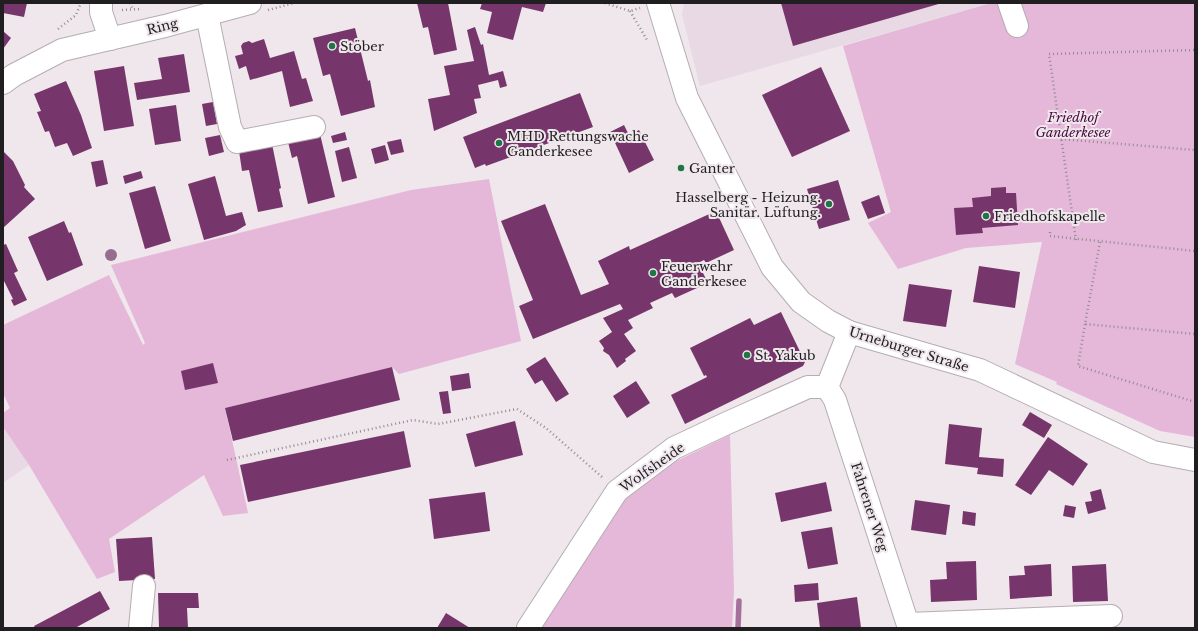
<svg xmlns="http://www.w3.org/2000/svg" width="1198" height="631" viewBox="0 0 1198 631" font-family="'Libre Baskerville',serif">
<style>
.built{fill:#e8d9e4}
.green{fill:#e5b7d9}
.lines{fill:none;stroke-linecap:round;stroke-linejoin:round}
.stream{stroke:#a5719a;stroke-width:5.5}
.building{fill:#77366b}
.minor-casing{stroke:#b5adb3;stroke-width:24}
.path{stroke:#918c8f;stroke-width:2.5;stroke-dasharray:1 3;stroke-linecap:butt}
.minor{stroke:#fff;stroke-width:22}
.tree{fill:#956d8e}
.poi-dot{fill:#207547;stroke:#efe7ec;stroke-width:1.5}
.labels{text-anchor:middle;stroke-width:4;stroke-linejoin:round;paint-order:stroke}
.street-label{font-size:13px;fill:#201e20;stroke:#efe7ec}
.poi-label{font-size:13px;fill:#201e20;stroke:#efe7ec;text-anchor:start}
.park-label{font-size:13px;font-style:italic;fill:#4b0941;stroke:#efe7ec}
</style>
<rect width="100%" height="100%" fill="#efe7ec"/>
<!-- built -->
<g class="built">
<polygon points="684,3 991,3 700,86 682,14"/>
<polygon points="3,427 29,465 3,483"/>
</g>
<!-- green -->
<g class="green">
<polygon points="991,3 1195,3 1195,437 1160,431 1056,384 1057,382 1015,364 1042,242 966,248 898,269 868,223 891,212 843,46"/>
<polygon points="489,179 521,341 399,374 392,367 225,408 248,513 223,516 204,475 109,539 115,572 97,579 29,465 3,427 3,413 10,408 3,393 3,325 109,275 143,345 145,343 111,265 411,190"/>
<polygon points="730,435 734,590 732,628 538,628 622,502 664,467"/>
</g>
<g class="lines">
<!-- stream -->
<polyline class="stream" points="738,628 739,601"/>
</g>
<!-- building -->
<g class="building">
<polygon points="3,3 27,3 24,17 3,13"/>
<polygon points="417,3 448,3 457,50 434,55 428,27 423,28"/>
<polygon points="482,3 546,3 543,12 522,7 513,40 487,33 492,12 480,9"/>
<polygon points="781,3 942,3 793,46"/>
<polygon points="475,27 481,45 483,44 489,75 503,71 507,86 500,88 498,80 478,85 481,98 474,99 477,113 434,131 428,99 450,95 444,66 474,61 467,30"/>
<polygon points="355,28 368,81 370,80 375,107 341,116 330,74 323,76 313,38"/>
<polygon points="3,31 11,38 3,49"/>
<polygon points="264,39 270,58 294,51 302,79 306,78 313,101 290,107 282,71 250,80 246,66 239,69 235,56 243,54 241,46 243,43 249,41 252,43"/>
<polygon points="184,54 190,92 137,100 134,83 162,79 158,58"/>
<polygon points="124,66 134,126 104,131 94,71"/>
<polygon points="821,67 850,131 792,157 762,95"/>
<polygon points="66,81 81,115 92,148 73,156 67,143 55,147 49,131 45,132 37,112 41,111 34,94"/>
<polygon points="580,93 593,127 486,166 485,164 475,168 463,137"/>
<polygon points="213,102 217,124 206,126 202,104"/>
<polygon points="176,105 181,141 155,145 149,109"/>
<polygon points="624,125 629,135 639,130 654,160 629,173 610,132"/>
<polygon points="345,132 347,140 333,143 331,136"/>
<polygon points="320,134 335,197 308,204 297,156 292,158 288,142"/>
<polygon points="220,135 224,152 209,156 205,138"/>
<polygon points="401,139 404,152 391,155 387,142"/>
<polygon points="272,144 281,188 279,189 283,207 258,212 249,170 242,171 239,151"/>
<polygon points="385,145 389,160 375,164 371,149"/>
<polygon points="349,147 357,178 342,182 335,151"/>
<polygon points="3,151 13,161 25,185 24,187 35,199 3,228"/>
<polygon points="103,160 108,184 96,187 91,162"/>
<polygon points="141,171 143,178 125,184 123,176"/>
<polygon points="215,176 226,216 242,212 246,225 236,231 204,240 188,184"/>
<polygon points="838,180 850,220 819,229 807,189"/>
<polygon points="155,186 171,241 145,249 129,193"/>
<polygon points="1006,187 1006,193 1016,193 1018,225 982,228 983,233 956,235 954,208 973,207 972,198 991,196 991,188"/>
<polygon points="879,195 885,213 868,219 861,202"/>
<polygon points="545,204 581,295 609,284 598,261 629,246 630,250 716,211 734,250 706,263 704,260 698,263 708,283 675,298 672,293 650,303 653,308 628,320 633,328 624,334 636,351 625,359 626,361 617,368 609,355 603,351 604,348 599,341 612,332 603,318 623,309 620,304 533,339 519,306 533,300 501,221"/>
<polygon points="64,221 69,233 71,232 83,265 47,281 28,237"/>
<polygon points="6,244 18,271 14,273 27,300 14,306 11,300 13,299 3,279 3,245"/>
<polygon points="979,266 1020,272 1015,308 973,302"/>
<polygon points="909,284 952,290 946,327 903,321"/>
<polygon points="781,312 805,362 803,366 685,424 671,395 707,377 706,375 704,376 690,348 750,318 754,325"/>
<polygon points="545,357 569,394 556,402 542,380 535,384 526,369"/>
<polygon points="213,363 218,383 185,390 181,371"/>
<polygon points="392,367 400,400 233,441 225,408"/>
<polygon points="469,373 471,388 452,391 450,376"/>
<polygon points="636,381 650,403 627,418 613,396"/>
<polygon points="448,391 451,413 443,414 439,392"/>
<polygon points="1030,412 1052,425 1044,438 1022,425"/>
<polygon points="515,421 523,455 475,467 466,434"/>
<polygon points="949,424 982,428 979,457 1004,459 1003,477 977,474 978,468 945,464"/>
<polygon points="404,431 411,467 248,502 240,465"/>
<polygon points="1048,437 1088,464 1073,486 1049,470 1031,495 1015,485"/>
<polygon points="826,482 832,511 781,522 775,493"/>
<polygon points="1101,489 1106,509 1088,514 1085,502 1092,501 1090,492"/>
<polygon points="485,492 490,531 434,539 429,499"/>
<polygon points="915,500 950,505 946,535 911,530"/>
<polygon points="1065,505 1076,507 1074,518 1063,516"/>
<polygon points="963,511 976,513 975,526 962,524"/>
<polygon points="832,527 838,564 808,569 801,532"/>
<polygon points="152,537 155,579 119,581 116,539"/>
<polygon points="976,561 977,600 931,602 930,580 947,579 946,562"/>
<polygon points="1051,564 1052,596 1010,599 1009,576 1025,575 1024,566"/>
<polygon points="1106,564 1108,601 1073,602 1072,566"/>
<polygon points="818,583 819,600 795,602 794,585"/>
<polygon points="100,591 110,609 75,628 35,628 34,626"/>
<polygon points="158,593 198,593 199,608 187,608 188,628 159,628"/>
<polygon points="857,597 861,628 820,628 817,603"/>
<polygon points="446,613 470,628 437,628"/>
</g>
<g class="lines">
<defs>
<g id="minor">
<polyline points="101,3 101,12 110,39"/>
<polyline points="658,3 687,98 772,267 801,302 828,321 849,332 980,370 1153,452 1195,460"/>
<polyline points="1009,3 1017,26"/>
<polyline points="207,15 230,127 237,142 314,127"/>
<polyline points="3,83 14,75 62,50 165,26 250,3"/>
<polyline points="827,387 835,400 909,628"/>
<polyline points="827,387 849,332"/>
<polyline points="908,624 1111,616"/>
<polyline points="140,628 144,586"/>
<polyline points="528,628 617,491 674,448 725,424 808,387 827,387"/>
</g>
</defs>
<!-- minor casing -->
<use href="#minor" class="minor-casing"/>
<!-- path -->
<g class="path">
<polyline points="130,3 133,10"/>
<polyline points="605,3 630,11 640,8"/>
<polyline points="122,10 141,9"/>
<polyline points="268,10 294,3"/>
<polyline points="630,11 647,40"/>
<polyline points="58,29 76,15 80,5"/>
<polyline points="1061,139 1195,150"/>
<polyline points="1050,232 1050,236 1195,251"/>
<polyline points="1076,240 1049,54 1195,50"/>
<polyline points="1100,242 1085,324 1195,334"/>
<polyline points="1085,324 1078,366 1195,402"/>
<polyline points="227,460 413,420 438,424 517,409 546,428 602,477"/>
</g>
<!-- minor -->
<use href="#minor" class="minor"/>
</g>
<!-- trees -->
<circle class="tree" cx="111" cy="255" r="6"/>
<!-- markers -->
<g class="poi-dot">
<circle cx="332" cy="46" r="4"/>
<circle cx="499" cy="143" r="4"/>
<circle cx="681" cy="168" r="4"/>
<circle cx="829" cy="204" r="4"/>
<circle cx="986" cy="216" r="4"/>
<circle cx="653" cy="273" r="4"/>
<circle cx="747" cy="355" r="4"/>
</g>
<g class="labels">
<!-- street labels -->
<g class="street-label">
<text transform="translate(162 26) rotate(-14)" y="5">Ring</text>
<text transform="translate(909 349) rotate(17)" y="5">Urneburger Straße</text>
<text transform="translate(652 467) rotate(-35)" y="5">Wolfsheide</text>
<text transform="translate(870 507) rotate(72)" y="5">Fahrener Weg</text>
</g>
<!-- poi labels -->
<g class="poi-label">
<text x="340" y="51">Stöber</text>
<text x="507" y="141">MHD Rettungswache<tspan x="507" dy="15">Ganderkesee</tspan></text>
<text x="689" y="173">Ganter</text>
<text x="821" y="202" text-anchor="end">Hasselberg - Heizung.<tspan x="821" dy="15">Sanitär. Lüftung.</tspan></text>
<text x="994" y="221">Friedhofskapelle</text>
<text x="661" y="271">Feuerwehr<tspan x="661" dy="15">Ganderkesee</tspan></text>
<text x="755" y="360">St. Yakub</text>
</g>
<!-- park labels -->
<g class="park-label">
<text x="1073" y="122">Friedhof<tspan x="1073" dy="15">Ganderkesee</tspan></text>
</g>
</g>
<!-- border -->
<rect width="1198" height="631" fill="none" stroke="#201e20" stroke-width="8"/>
</svg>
